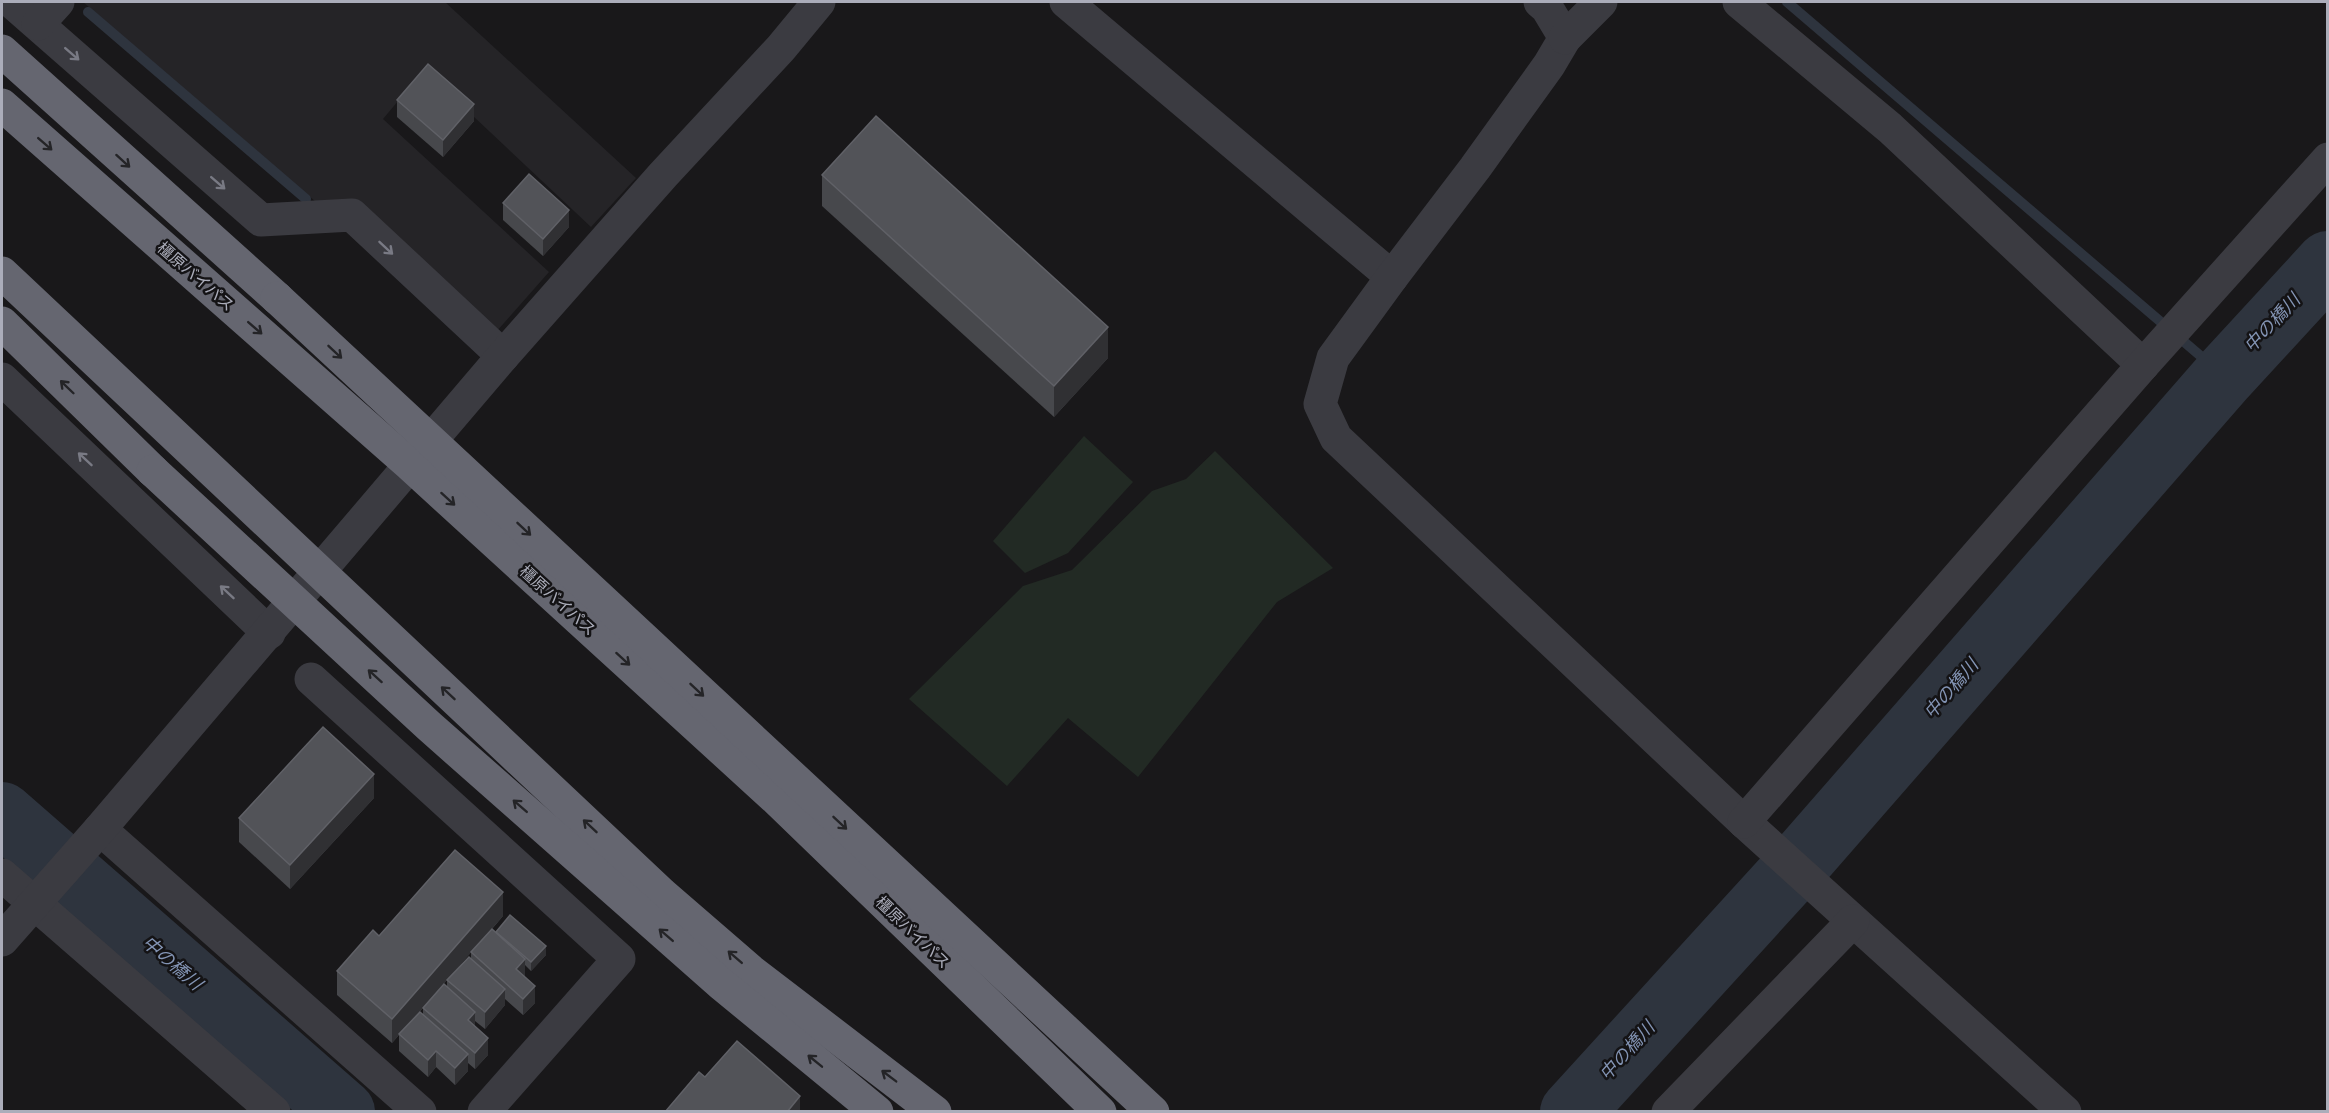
<svg xmlns="http://www.w3.org/2000/svg" width="2329" height="1113" viewBox="0 0 2329 1113" font-family="Mulish,'Noto Sans JP',sans-serif">
<style>
.built{fill:#252427}
.green{fill:#222a24}
.lines{fill:none;stroke-linecap:round;stroke-linejoin:round}
.stream{stroke:#2e343e;stroke-width:10}
.river{stroke:#2e343e;stroke-width:64}
.minor{stroke:#3b3b41;stroke-width:33}
.highway{stroke:#656670;stroke-width:33}
.highway-bridge{stroke:#656670;stroke-width:33}
.wall{fill:#47484c;fill-rule:evenodd}
.shaded-wall{fill:#303033}
.building{fill:#525358;stroke:#606167;stroke-width:1.5}
.oneway{stroke:#797a84}
.oneway2{stroke:#242427}
.labels{text-anchor:middle;stroke-width:5;stroke-linejoin:round;paint-order:stroke}
.street-label{font-size:16px;fill:#abadba;stroke:#141315}
.water-label{font-size:18px;font-style:italic;fill:#8394b4;stroke:#141315}
</style>
<rect width="100%" height="100%" fill="#19181a"/>
<!-- built -->
<polygon class="built" points="83,2 445,2 636,178 591,227 424,70 383,119 549,272 496,332 316,202"/>
<!-- green -->
<g class="green">
<polygon points="1084,436 1133,482 1068,553 1025,573 993,541"/>
<polygon points="1215,451 1333,568 1277,602 1138,777 1068,718 1007,786 909,699 1023,586 1072,570 1152,491 1186,479"/>
</g>
<g class="lines">
<!-- stream -->
<g class="stream">
<polyline points="1787,2 2224,376"/>
<polyline points="88,12 306,199"/>
</g>
<!-- river -->
<g class="river">
<polyline points="2,814 343,1112"/>
<polyline points="1572,1112 1800,862 2224,376 2328,263"/>
</g>
<!-- minor -->
<g class="minor">
<polyline points="12,2 261,220 352,215 503,356"/>
<polyline points="1066,2 1392,277"/>
<polyline points="1540,2 1547,8 1565,38 1549,65 1475,168 1392,277 1333,358 1320,404 1336,438 1744,822 2065,1112"/>
<polyline points="1739,2 1890,128 2143,365"/>
<polyline points="38,24 58,2"/>
<polyline points="1565,38 1601,2"/>
<polyline points="2,379 269,633"/>
<polyline points="311,679 619,959 484,1112"/>
<polyline points="1744,822 2143,365 2328,159"/>
<polyline points="100,829 420,1112"/>
<polyline points="2,875 274,1112"/>
<polyline points="2,940 100,829 503,356 663,175 781,48 819,2"/>
<polyline points="1668,1112 1853,921"/>
</g>
<!-- highway -->
<g class="highway">
<polyline points="2,51 277,298"/>
<polyline points="2,105 409,464 775,798 1100,1112"/>
<polyline points="2,273 662,894 751,971 935,1112"/>
<polyline points="2,323 153,471"/>
</g>
<!-- highway-bridge -->
<g class="highway-bridge">
<polyline points="277,298 1153,1112"/>
<polyline points="153,471 429,726 720,983 877,1112"/>
</g>
</g>
<!-- wall -->
<g class="wall">
<polygon points="397,100 474,121 443,157 397,117"/>
<polygon points="822,175 1108,358 1054,417 822,206"/>
<polygon points="503,203 569,227 543,256 503,220"/>
<polygon points="374,798 290,889 239,842 239,818"/>
<path d="M503 916 492 929 496 933V932L546 955 531 971 525 965 524 976 535 1003 523 1015 505 999V1005L485 1029 475 1021V1027L488 1055 475 1069 468 1063V1071L455 1085 436 1067 428 1077 399 1051V1035L392 1043 337 995V971L379 936ZM471 952V959L447 980V987L423 1008V1014L410 1023Z"/>
</g>
<!-- shaded-wall -->
<g class="shaded-wall">
<polygon points="474,104 474,121 443,157 443,140"/>
<polygon points="569,210 569,227 543,256 543,239"/>
<polygon points="1108,327 1108,358 1054,417 1054,386"/>
<polygon points="374,774 374,798 290,889 290,865"/>
<polygon points="503,892 503,916 392,1043 392,1019"/>
<polygon points="546,946 546,955 531,971 531,962"/>
<polygon points="525,959 525,976 516,986 516,969"/>
<polygon points="535,986 535,1003 523,1015 523,999"/>
<polygon points="505,989 505,1005 485,1029 485,1012"/>
<polygon points="475,1012 475,1028 468,1020"/>
<polygon points="488,1038 488,1055 475,1069 475,1053"/>
<polygon points="436,1051 436,1067 428,1077 428,1060"/>
<polygon points="468,1054 468,1071 455,1085 455,1068"/>
<polygon points="800,1096 800,1112 787,1112"/>
</g>
<!-- building -->
<g class="building">
<polygon points="428,64 474,104 443,140 397,100"/>
<polygon points="876,116 1108,327 1054,386 822,175"/>
<polygon points="529,174 569,210 543,239 503,203"/>
<polygon points="323,727 374,774 290,865 239,818"/>
<polygon points="455,850 503,892 392,1019 337,971 373,930 379,936"/>
<polygon points="510,915 546,946 531,962 496,932"/>
<polygon points="492,929 525,959 516,969 535,986 523,999 471,952"/>
<polygon points="469,957 505,989 485,1012 447,980"/>
<polygon points="444,984 475,1012 468,1020 488,1038 475,1053 423,1008"/>
<polygon points="420,1012 468,1054 455,1068 436,1051 428,1060 399,1034"/>
<polygon points="737,1041 800,1096 787,1112 665,1112 699,1072 705,1077"/>
</g>
<!-- one-way arrows -->
<defs><path id="oneway-shaft" d="M-6 0H5M1.5-3L5.5 0L1.5 3" fill="none" stroke-width="1.6" stroke-linecap="round" stroke-linejoin="round" transform="scale(1.5)"/></defs>
<g class="oneway">
<use href="#oneway-shaft" transform="translate(72 54) rotate(41)"/>
<use href="#oneway-shaft" transform="translate(218 183) rotate(41)"/>
<use href="#oneway-shaft" transform="translate(386 248) rotate(43)"/>
<use href="#oneway-shaft" transform="translate(85 459) rotate(-137)"/>
<use href="#oneway-shaft" transform="translate(227 592) rotate(-137)"/>
</g>
<g class="oneway2">
<use href="#oneway-shaft" transform="translate(45 144) rotate(41)"/>
<use href="#oneway-shaft" transform="translate(123 161) rotate(42)"/>
<use href="#oneway-shaft" transform="translate(255 328) rotate(41)"/>
<use href="#oneway-shaft" transform="translate(335 352) rotate(43)"/>
<use href="#oneway-shaft" transform="translate(67 387) rotate(-136)"/>
<use href="#oneway-shaft" transform="translate(448 499) rotate(42)"/>
<use href="#oneway-shaft" transform="translate(524 529) rotate(43)"/>
<use href="#oneway-shaft" transform="translate(623 659) rotate(42)"/>
<use href="#oneway-shaft" transform="translate(375 676) rotate(-138)"/>
<use href="#oneway-shaft" transform="translate(697 690) rotate(43)"/>
<use href="#oneway-shaft" transform="translate(448 693) rotate(-137)"/>
<use href="#oneway-shaft" transform="translate(520 806) rotate(-139)"/>
<use href="#oneway-shaft" transform="translate(840 823) rotate(43)"/>
<use href="#oneway-shaft" transform="translate(590 826) rotate(-137)"/>
<use href="#oneway-shaft" transform="translate(666 935) rotate(-139)"/>
<use href="#oneway-shaft" transform="translate(735 957) rotate(-139)"/>
<use href="#oneway-shaft" transform="translate(815 1061) rotate(-141)"/>
<use href="#oneway-shaft" transform="translate(889 1076) rotate(-143)"/>
</g>
<g class="labels">
<!-- street labels -->
<g class="street-label">
<text transform="translate(196 276) rotate(41)" y="6">橿原バイパス</text>
<text transform="translate(558 600) rotate(42)" y="6">橿原バイパス</text>
<text transform="translate(913 932) rotate(44)" y="6">橿原バイパス</text>
</g>
<!-- water labels -->
<g class="water-label">
<text transform="translate(2272 323) rotate(-47)" y="6">中の橋川</text>
<text transform="translate(1951 689) rotate(-49)" y="6">中の橋川</text>
<text transform="translate(172 963) rotate(41)" y="6">中の橋川</text>
<text transform="translate(1627 1051) rotate(-48)" y="6">中の橋川</text>
</g>
</g>
<!-- border -->
<rect width="2329" height="1113" fill="none" stroke="#abadba" stroke-width="6"/>
</svg>
